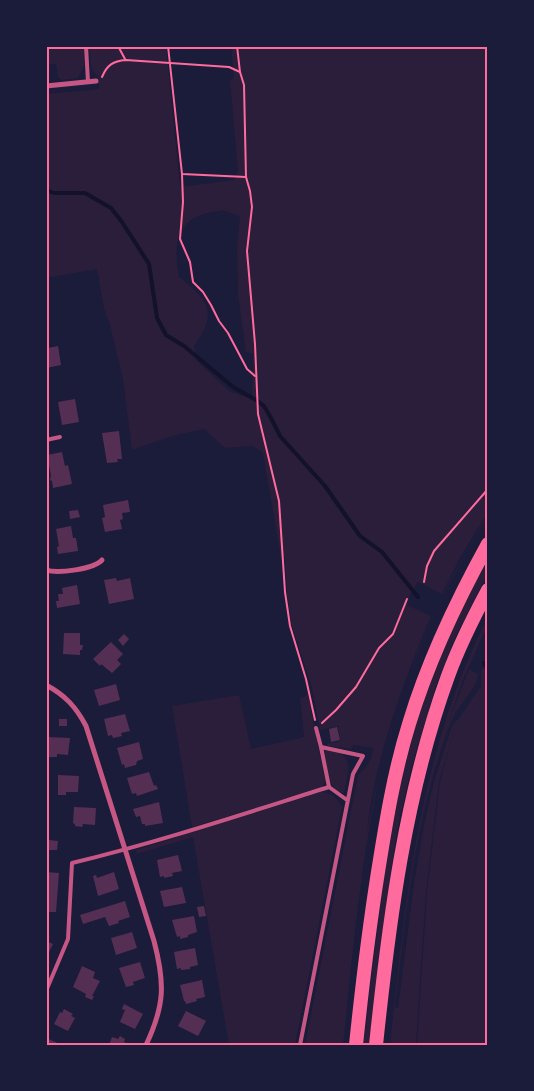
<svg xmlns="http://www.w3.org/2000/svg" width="534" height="1091" viewBox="0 0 534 1091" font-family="'Space Grotesk',sans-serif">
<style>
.green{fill:#2a1e3b;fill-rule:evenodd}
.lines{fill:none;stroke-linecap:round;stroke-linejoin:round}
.stream{stroke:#12122b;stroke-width:4}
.building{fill:#542f53}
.path{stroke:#ff6b9d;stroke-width:2}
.service{stroke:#c65784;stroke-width:4}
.minor{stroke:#c65784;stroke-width:5}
.motorway{stroke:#ff6b9d;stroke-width:14}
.neatline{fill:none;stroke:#ff6b9d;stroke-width:2}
</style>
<rect width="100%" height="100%" fill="#1b1b3a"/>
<!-- green -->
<g class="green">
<polygon points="64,46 84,46 84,66 78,78 61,80 58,77 56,64 46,65 46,50 64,48"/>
<path d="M90 46H166L180 187 234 180 238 171 230 80 234 77 231 46H488V512L461 556 442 594 418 582 410 595 407 605 431 616C403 682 374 761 367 832L375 793 390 733 418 650 449 582 488 514V517C434 601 396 696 376 793 359 876 352 961 343 1045H305L358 775C367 766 372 761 373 748L353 745 352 749 328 746 327 744 341 741 338 726 320 730 312 688 292 626 287 593 285 557H281L263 453 253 446 225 448 204 429 172 436 132 450 123 379 109 321 104 309 97 269 46 278V94L99 89 98 76C88 70 91 57 90 46ZM222 210 240 216 237 247 238 294 246 352 253 354 252 399 229 391 196 360 194 346C219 312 208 300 179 277 175 255 173 230 196 217 203 213 214 212 222 210Z"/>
<polygon points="488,557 488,573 456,636 435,688 411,769 399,822 391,870 370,1045 363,1045 385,869 404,765 427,689 449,634"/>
<path d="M488 617V624L463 680 448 723 469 669 478 674C475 692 459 703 452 720 446 732 442 746 438 759 413 839 405 924 395 1007L398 1008 414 884 424 825 434 782 452 726 460 717 481 686V671L484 667 488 673V1045H417L427 891 440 782 455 727 439 782 426 891 416 1045H390C405 900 420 748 488 617Z"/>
<polygon points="239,695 251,749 304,737 300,698 308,695 325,781 321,788 192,827 172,706"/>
<path d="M324 750C357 752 348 770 344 793 326 789 327 765 324 750Z"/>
<path d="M321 792C332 793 336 797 342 807L295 1045H229L193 837 137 854 136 850Z"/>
</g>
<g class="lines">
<!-- stream -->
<g class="stream">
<polyline points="46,190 54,193 85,193 111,208 122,222 149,264 157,318 166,335 184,346 233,387 256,400 264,406 271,418 280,436 325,486 360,536 382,552 418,597"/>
<polyline points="484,663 488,670"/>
</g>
</g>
<!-- building -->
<g class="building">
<polygon points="46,341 48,348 58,346 61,365 46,368"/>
<polygon points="75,399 79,422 62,425 58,402"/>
<polygon points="119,431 122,459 117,459 118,462 107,463 102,433"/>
<polygon points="62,452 65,466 68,465 72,484 53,488 52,481 50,480 51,475 47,455"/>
<polygon points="128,500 130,512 122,513 123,519 120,520 122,529 105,532 102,518 105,517 103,505"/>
<polygon points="78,510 80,517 70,519 69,511"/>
<polygon points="71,526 73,538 76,538 78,551 58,554 57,547 59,546 56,529"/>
<polygon points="116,578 117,581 130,578 134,599 109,604 104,580"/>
<polygon points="77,585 80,604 57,608 56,601 59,601 58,594 63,594 62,588"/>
<polygon points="64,633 80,633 80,645 83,645 82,650 80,650 80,655 63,654"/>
<polygon points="124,634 129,639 123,646 118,640"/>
<polygon points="111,642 123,654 117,660 121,664 112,673 101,664 100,666 93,659"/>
<polygon points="116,684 120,700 99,706 94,690"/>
<polygon points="125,714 130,731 121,733 122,736 113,738 112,735 108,736 104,719"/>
<rect x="59" y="719" width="8" height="7"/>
<polygon points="337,727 340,740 331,742 329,729"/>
<polygon points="47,737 70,738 68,755 57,754 57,757 48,757 48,754 46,754"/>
<polygon points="139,742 143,759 137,761 136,765 125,768 124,764 122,765 117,748"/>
<polygon points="149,772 154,786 156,785 158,789 137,796 136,793 132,794 127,778"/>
<polygon points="58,775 79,776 78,792 66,792 66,795 58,795"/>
<polygon points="159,802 163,823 145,826 145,824 142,824 140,816 136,817 133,809"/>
<polygon points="74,807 96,808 95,825 83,824 82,827 75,826 75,824 73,823"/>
<polygon points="49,840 58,841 57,850 48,850"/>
<polygon points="178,855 182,871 172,873 173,876 164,878 164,876 160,877 157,860"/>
<polygon points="46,872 59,873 56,912 46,912"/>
<polygon points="114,872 119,889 98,896 93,876 96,875 97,878"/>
<polygon points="182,887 186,903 164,907 160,891"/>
<polygon points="125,901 130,917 118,921 119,923 109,926 105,917 83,924 80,915"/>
<polygon points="204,906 206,916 199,917 197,907"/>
<polygon points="194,916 197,932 188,935 188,937 180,939 180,936 177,937 172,920"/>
<polygon points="132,932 137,948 116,955 111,938"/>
<polygon points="46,941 53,944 46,958"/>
<polygon points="195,948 198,965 190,967 190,969 181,970 181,968 177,969 174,952"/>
<polygon points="140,962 145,978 133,982 134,985 126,987 119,968"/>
<polygon points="82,966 95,972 93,978 100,981 92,996 94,996 92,1000 85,997 86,994 73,987"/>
<polygon points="202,980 205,997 196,999 197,1001 186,1004 185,1001 184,1001 180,985"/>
<polygon points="124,1004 143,1014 135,1029 120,1022 125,1010 122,1009"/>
<polygon points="64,1009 73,1014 71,1016 75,1018 68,1031 54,1024 60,1012 62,1013"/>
<polygon points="186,1011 206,1021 198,1036 178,1026"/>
<polygon points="120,1036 125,1039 124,1042 130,1045 109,1045 112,1037 118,1039"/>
<polygon points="46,1038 62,1045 46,1045"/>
</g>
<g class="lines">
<!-- path -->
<g class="path">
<polyline points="118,46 125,59"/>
<polyline points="168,46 182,174 246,177"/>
<polyline points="237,46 240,72 244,85 246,177 250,191 252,207 247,251 255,344 258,414 279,501 285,592 290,626 306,679 315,720"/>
<path d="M102 77C107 65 113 61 126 60L229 67 240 72"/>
<polyline points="182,174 183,202 180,239 190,262 193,282 203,292 211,305 219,321 228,333 247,369 255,376"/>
<polyline points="424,582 427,566 434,551 488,489"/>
<polyline points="322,723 336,710 356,687 379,648 393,634 407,599"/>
</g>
<!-- service -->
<g class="service">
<polyline points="86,46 88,82"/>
<polyline points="46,440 60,437"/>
<polyline points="316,728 321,747"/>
<path d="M46 991 68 939 72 863C159 842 243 814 329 787"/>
<polyline points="300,1045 353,774 363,756 321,747 329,787 347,800"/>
</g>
<!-- minor -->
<g class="minor">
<polyline points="46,86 96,81"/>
<path d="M46 570C58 574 94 569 102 560"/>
<path d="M46 685C65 695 76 707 86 726L154 941C165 983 165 1005 146 1045"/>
</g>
<!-- motorway -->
<g class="motorway">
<path d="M356 1045C362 987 369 929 378 872 386 822 394 772 409 724 428 661 456 602 488 544"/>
<path d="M376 1045C389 921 405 794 448 676 459 646 473 618 488 590"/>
</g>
</g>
<!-- border -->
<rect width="534" height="1091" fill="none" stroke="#1b1b3a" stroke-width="95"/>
<rect x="48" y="48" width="438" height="996" class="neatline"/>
</svg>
